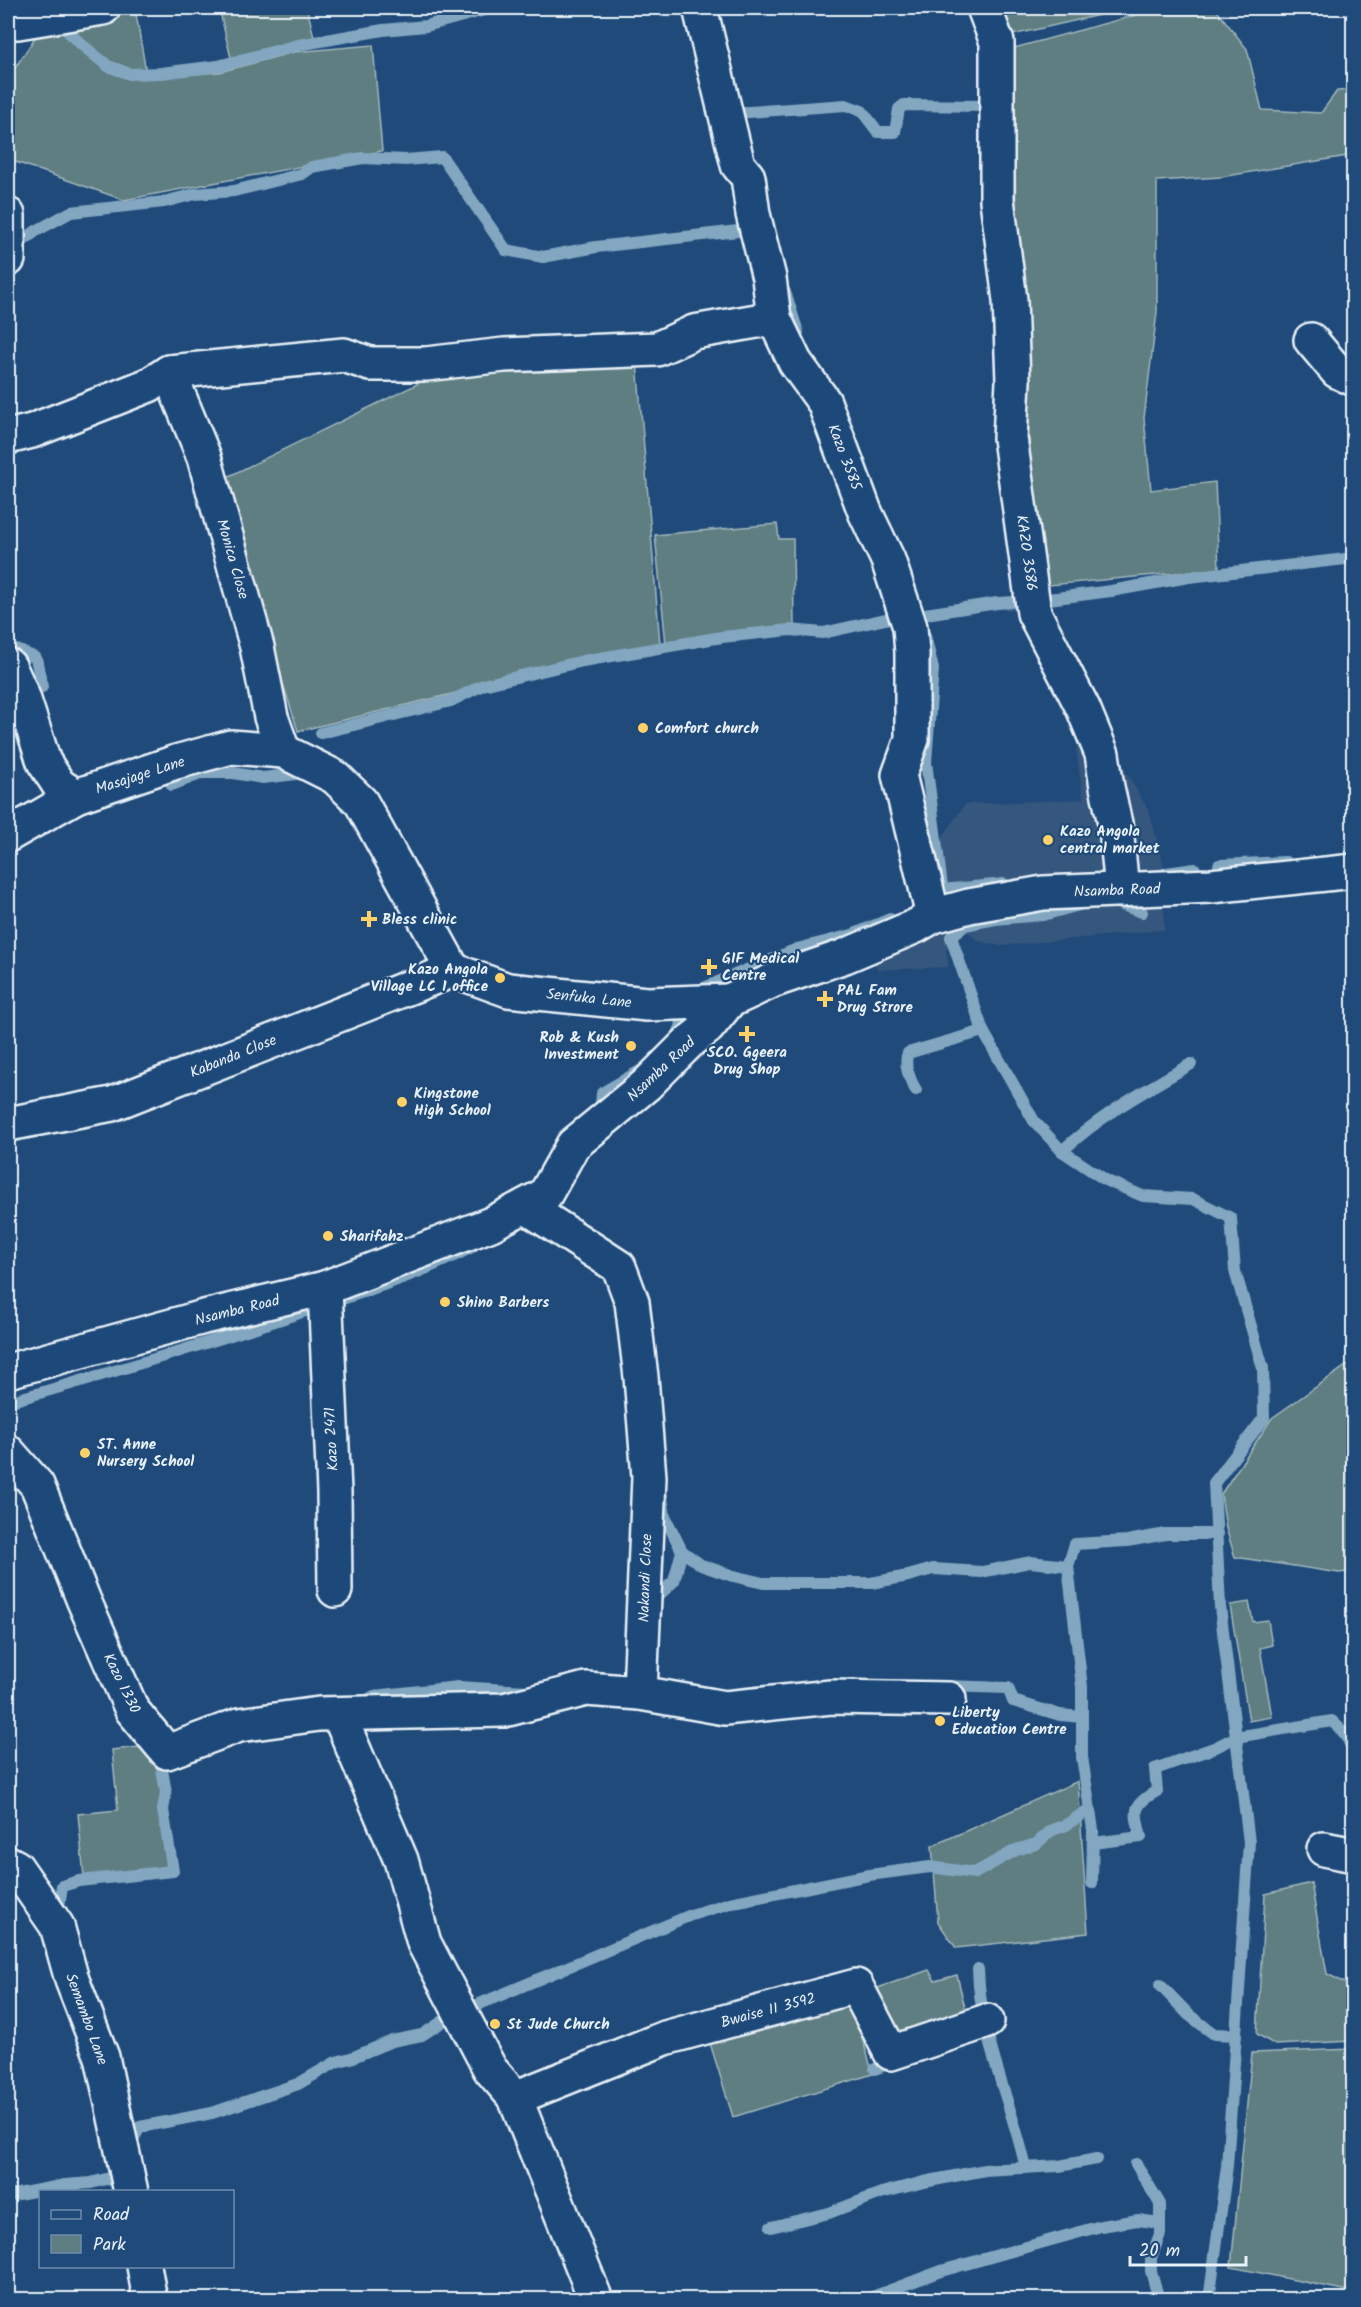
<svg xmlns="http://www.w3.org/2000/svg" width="1361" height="2307" viewBox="0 0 1361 2307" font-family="Kalam,sans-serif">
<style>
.built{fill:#34567d}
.green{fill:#5e7e82;stroke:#a3b8bd;stroke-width:1.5}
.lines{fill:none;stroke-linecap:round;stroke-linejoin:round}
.stream{stroke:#83a7c0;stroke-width:12}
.minor-casing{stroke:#e8f1f8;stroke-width:38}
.minor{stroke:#1f4a7a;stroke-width:33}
.poi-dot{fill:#ffd166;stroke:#1f4a7a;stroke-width:2}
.labels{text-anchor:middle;stroke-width:4.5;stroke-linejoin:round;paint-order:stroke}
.street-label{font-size:15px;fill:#e8f1f8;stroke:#1f4a7a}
.poi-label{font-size:15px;font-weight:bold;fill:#e8f1f8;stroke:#1f4a7a;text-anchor:start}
</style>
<rect width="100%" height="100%" fill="#1f4a7a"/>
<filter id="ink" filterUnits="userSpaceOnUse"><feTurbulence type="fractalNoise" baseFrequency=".0167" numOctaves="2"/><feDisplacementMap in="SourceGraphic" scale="12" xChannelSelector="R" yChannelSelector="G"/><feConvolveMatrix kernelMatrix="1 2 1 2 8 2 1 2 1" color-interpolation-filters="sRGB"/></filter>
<g filter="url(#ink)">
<!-- built -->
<polygon class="built" points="1112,747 1150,813 1164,867 1164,930 1001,946 978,941 968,932 946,950 949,967 878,970 867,952 867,921 921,907 914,879 965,804 1083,799 1076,748"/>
<!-- green -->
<g class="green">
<polygon points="135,8 147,78 220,72 294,52 373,45 382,151 124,200 16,162 8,156 9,77 42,27"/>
<polygon points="219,8 307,8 314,37 231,58"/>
<polygon points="997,8 1130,8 1008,36"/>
<polygon points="1162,8 1215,8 1247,49 1262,110 1321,113 1337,91 1353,90 1353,155 1221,177 1157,181 1157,312 1144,418 1151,490 1215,482 1219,569 1039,586 1016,245 1014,48"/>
<polygon points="637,362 660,644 298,731 220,484 227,477 446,370"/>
<polygon points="777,524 779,539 793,539 794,627 666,644 655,535"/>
<polygon points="1353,1361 1353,1571 1339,1573 1235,1557 1226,1528 1221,1494 1272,1418"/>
<polygon points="1249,1602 1253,1622 1268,1620 1272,1645 1260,1648 1272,1717 1249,1721 1230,1605"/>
<polygon points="157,1745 169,1869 84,1877 78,1814 118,1810 112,1750"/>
<polygon points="1078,1781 1088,1933 956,1948 938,1922 932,1846"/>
<polygon points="1311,1883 1327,1974 1349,1985 1353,1984 1353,2041 1275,2045 1257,2034 1265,1894"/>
<polygon points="929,1970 935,1981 957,1975 968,2020 889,2041 872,1990"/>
<polygon points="850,1997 873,2074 733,2117 709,2040"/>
<polygon points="1353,2049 1353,2292 1231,2267 1252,2053"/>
</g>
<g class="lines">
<!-- stream -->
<g class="stream">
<polyline points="56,20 82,45 108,66 130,74 161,73 218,66 298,45 383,30 426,26 492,8"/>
<polyline points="735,113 846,105 862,111 878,132 895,132 899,109 904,105 987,106"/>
<polyline points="11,250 36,231 71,212 164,202 195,194 234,191 302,174 312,167 363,158 406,160 442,157 506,250 543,257 596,247 756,229"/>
<polyline points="785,292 798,332"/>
<polyline points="919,615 997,603 1033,601 1111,591 1189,577 1354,558"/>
<polyline points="925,635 933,669 926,762 943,894"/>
<polyline points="8,653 17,650 36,658 42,687"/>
<polyline points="321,733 451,701 483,685 583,661 722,637 790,630 823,633 899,616"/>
<polyline points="172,785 203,773 233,773 263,778 296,774"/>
<polyline points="1219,865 1286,862"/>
<polyline points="1166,873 1195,869"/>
<polyline points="942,890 1004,884"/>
<polyline points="1111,901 1142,912"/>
<polyline points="1079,905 1043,915 995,919 965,925 951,937 983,1031 1034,1121 1062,1151 1107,1181 1143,1196 1193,1199 1231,1218 1235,1271 1263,1368 1264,1418 1214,1483 1220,1607 1249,1842 1227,2166 1209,2300"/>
<polyline points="699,990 797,949 852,935 890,919"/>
<polyline points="674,1043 681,1027 685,1005"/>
<path d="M916 1090C910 1081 903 1063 908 1053L983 1031"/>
<polyline points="600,1116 602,1093 645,1068"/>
<path d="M1062 1151C1102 1114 1145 1091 1191 1064"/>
<path d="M8 1402C101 1376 192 1348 284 1318 347 1297 413 1278 472 1247"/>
<polyline points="662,1497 665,1517 682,1551 701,1565 733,1576 763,1583 871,1583 908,1576 933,1569 982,1572 1030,1562 1068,1566 1082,1687 1082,1757 1093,1830 1092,1883"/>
<polyline points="1068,1566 1075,1544 1127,1541 1166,1534 1217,1534"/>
<polyline points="656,1606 657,1597 674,1581 682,1551"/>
<polyline points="945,1686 1008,1688 1013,1701 1060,1715 1082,1717"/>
<polyline points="358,1705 374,1696 458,1687 527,1691"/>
<path d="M1093 1843 1141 1837C1135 1812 1131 1805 1157 1791L1155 1769 1214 1748 1236 1737 1332 1721 1346 1735 1354 1753"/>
<polyline points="51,1914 59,1907 62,1886 79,1881 173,1871 163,1810 166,1793 159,1751"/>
<path d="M978 1969C980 2038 1011 2101 1026 2168"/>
<polyline points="1160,1985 1189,2015 1214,2034 1236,2035"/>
<polyline points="875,2069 896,2061"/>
<polyline points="131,2147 131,2143 140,2127 212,2113 298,2084 336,2062 351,2058 392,2041 422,2035 451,2016 691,1915 730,1903 869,1875 930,1867 975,1873 1016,1850 1036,1844 1052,1830 1066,1825 1085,1812 1091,1811"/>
<polyline points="1136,2164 1160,2204 1160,2234 1151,2258 1151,2271 1159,2300"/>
<polyline points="8,2196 65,2185 91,2183 106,2179 121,2181 125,2178"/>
<polyline points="771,2227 829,2213 881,2193 924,2182 985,2170 1059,2166 1097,2159"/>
<polyline points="864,2300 941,2271 1101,2226 1138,2220 1160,2223"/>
</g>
<defs>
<g id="minor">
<polyline points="700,8 738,165 748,177 753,214 769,278 774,318 795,362 824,402 865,512 888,560 910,627 912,653 912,739 899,775 933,916"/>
<polyline points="984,8 997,42 997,200 1010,300 1013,381 1010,438 1034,613 1083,708 1102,754 1107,787 1116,828 1122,890"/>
<polyline points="8,22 18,22 103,8"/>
<polyline points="8,215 8,259"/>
<polyline points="1311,340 1337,371 1354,379"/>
<polyline points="169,372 204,457 257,647 271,717 283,751"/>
<polyline points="8,437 32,431 149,385 169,372 344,355 370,364 426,364 504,355 657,349 694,332 774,318"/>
<polyline points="8,666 9,666 23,697 44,762 59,785 76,796 176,762 231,747 283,751 335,777 361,802 453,970"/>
<polyline points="8,835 76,796"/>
<polyline points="453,970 508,990 647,1004 729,1001"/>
<polyline points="8,1124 112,1104 453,970"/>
<polyline points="525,1206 619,1267 632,1302 641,1377 649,1477 640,1693"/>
<polyline points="325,1288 334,1492 335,1590"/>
<polyline points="8,1371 204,1317 325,1288 491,1224 545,1195 573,1145 646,1085 688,1043 708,1027 729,1001 772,981 845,956 916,926 933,916 969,906 1043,893 1211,886 1354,871"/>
<polyline points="8,1452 37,1485 84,1601 132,1710 167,1752 239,1725 319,1714 504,1710 586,1689 640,1693 725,1708 831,1697 949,1699"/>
<polyline points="339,1715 401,1860 424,1943 490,2069 515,2098 596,2300"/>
<polyline points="1324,1849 1354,1855"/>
<polyline points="8,1863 16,1867 57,1926 72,1980 102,2057 131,2192"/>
<polyline points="515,2098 665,2038 856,1986 891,2053 987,2021"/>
<polyline points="144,2266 150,2300"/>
</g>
</defs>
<!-- minor casing -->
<use href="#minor" class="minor-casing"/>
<!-- minor -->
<use href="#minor" class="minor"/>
</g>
</g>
<!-- markers -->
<g class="poi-dot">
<circle cx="643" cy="728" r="6"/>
<circle cx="1048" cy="840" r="6"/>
<path d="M366 910h6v6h6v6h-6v6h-6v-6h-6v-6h6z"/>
<path d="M706 958h6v6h6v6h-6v6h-6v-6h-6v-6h6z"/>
<circle cx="500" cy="978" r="6"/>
<path d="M822 990h6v6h6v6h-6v6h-6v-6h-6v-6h6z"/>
<path d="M744 1025h6v6h6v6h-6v6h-6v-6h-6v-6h6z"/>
<circle cx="631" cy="1046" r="6"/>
<circle cx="402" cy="1102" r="6"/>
<circle cx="328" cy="1236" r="6"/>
<circle cx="445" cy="1302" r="6"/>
<circle cx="85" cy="1453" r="6"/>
<circle cx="940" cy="1721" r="6"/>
<circle cx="495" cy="2024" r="6"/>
</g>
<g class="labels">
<!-- street labels -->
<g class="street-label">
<text transform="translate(845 457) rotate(69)" y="5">Kazo 3585</text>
<text transform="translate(1027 553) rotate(82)" y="5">KAZO 3586</text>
<text transform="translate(233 559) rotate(74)" y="5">Monica Close</text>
<text transform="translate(140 775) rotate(-18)" y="5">Masajage Lane</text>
<text transform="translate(1117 890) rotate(-2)" y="5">Nsamba Road</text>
<text transform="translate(589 998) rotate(6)" y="5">Senfuka Lane</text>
<text transform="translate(233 1056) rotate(-22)" y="5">Kabanda Close</text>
<text transform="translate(661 1069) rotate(-43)" y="5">Nsamba Road</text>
<text transform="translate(237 1310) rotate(-14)" y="5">Nsamba Road</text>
<text transform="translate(331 1439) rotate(-93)" y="5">Kazo 2471</text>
<text transform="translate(645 1578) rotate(-88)" y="5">Nakandi Close</text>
<text transform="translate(122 1683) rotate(64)" y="5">Kazo 1330</text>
<text transform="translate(768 2010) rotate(-15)" y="5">Bwaise II 3592</text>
<text transform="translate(87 2019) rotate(70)" y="5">Semambo Lane</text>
</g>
<!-- poi labels -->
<g class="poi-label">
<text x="655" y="733">Comfort church</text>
<text x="1060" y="836">Kazo Angola<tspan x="1060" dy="17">central market</tspan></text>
<text x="382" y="924">Bless clinic</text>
<text x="722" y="963">GIF Medical<tspan x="722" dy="17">Centre</tspan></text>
<text x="488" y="974" text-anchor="end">Kazo Angola<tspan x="488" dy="17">Village LC 1 office</tspan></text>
<text x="837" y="995">PAL Fam<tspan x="837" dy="17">Drug Strore</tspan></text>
<text x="619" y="1042" text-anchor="end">Rob &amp; Kush<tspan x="619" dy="17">Investment</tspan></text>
<text x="747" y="1057" text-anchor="middle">SCO. Ggeera<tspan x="747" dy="17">Drug Shop</tspan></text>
<text x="414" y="1098">Kingstone<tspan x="414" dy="17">High School</tspan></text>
<text x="340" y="1241">Sharifahz</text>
<text x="457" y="1307">Shino Barbers</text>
<text x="97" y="1449">ST. Anne<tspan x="97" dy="17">Nursery School</tspan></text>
<text x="952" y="1717">Liberty<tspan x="952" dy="17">Education Centre</tspan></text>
<text x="507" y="2029">St Jude Church</text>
</g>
</g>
<!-- margin -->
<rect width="1361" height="2307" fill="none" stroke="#1f4a7a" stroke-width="30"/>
<rect x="15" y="15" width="1331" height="2277" fill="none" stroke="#e8f1f8" stroke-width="2" filter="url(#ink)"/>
<!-- legend -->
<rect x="39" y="2190" width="195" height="78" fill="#1f4a7a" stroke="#6f8dac" stroke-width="1.5"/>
<rect x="51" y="2210" width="30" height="9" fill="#1f4a7a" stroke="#6f8dac" stroke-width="1.5"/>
<text x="93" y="2220" font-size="18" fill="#e8f1f8">Road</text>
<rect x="51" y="2235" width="30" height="18" fill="#5e7e82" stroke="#6f8dac" stroke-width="1.5"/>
<text x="93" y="2250" font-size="18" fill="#e8f1f8">Park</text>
<!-- scale -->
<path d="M1130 2256v9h116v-9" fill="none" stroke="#e8f1f8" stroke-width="3"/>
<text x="1139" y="2256" font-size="18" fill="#e8f1f8" stroke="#1f4a7a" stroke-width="4.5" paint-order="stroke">20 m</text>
</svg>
